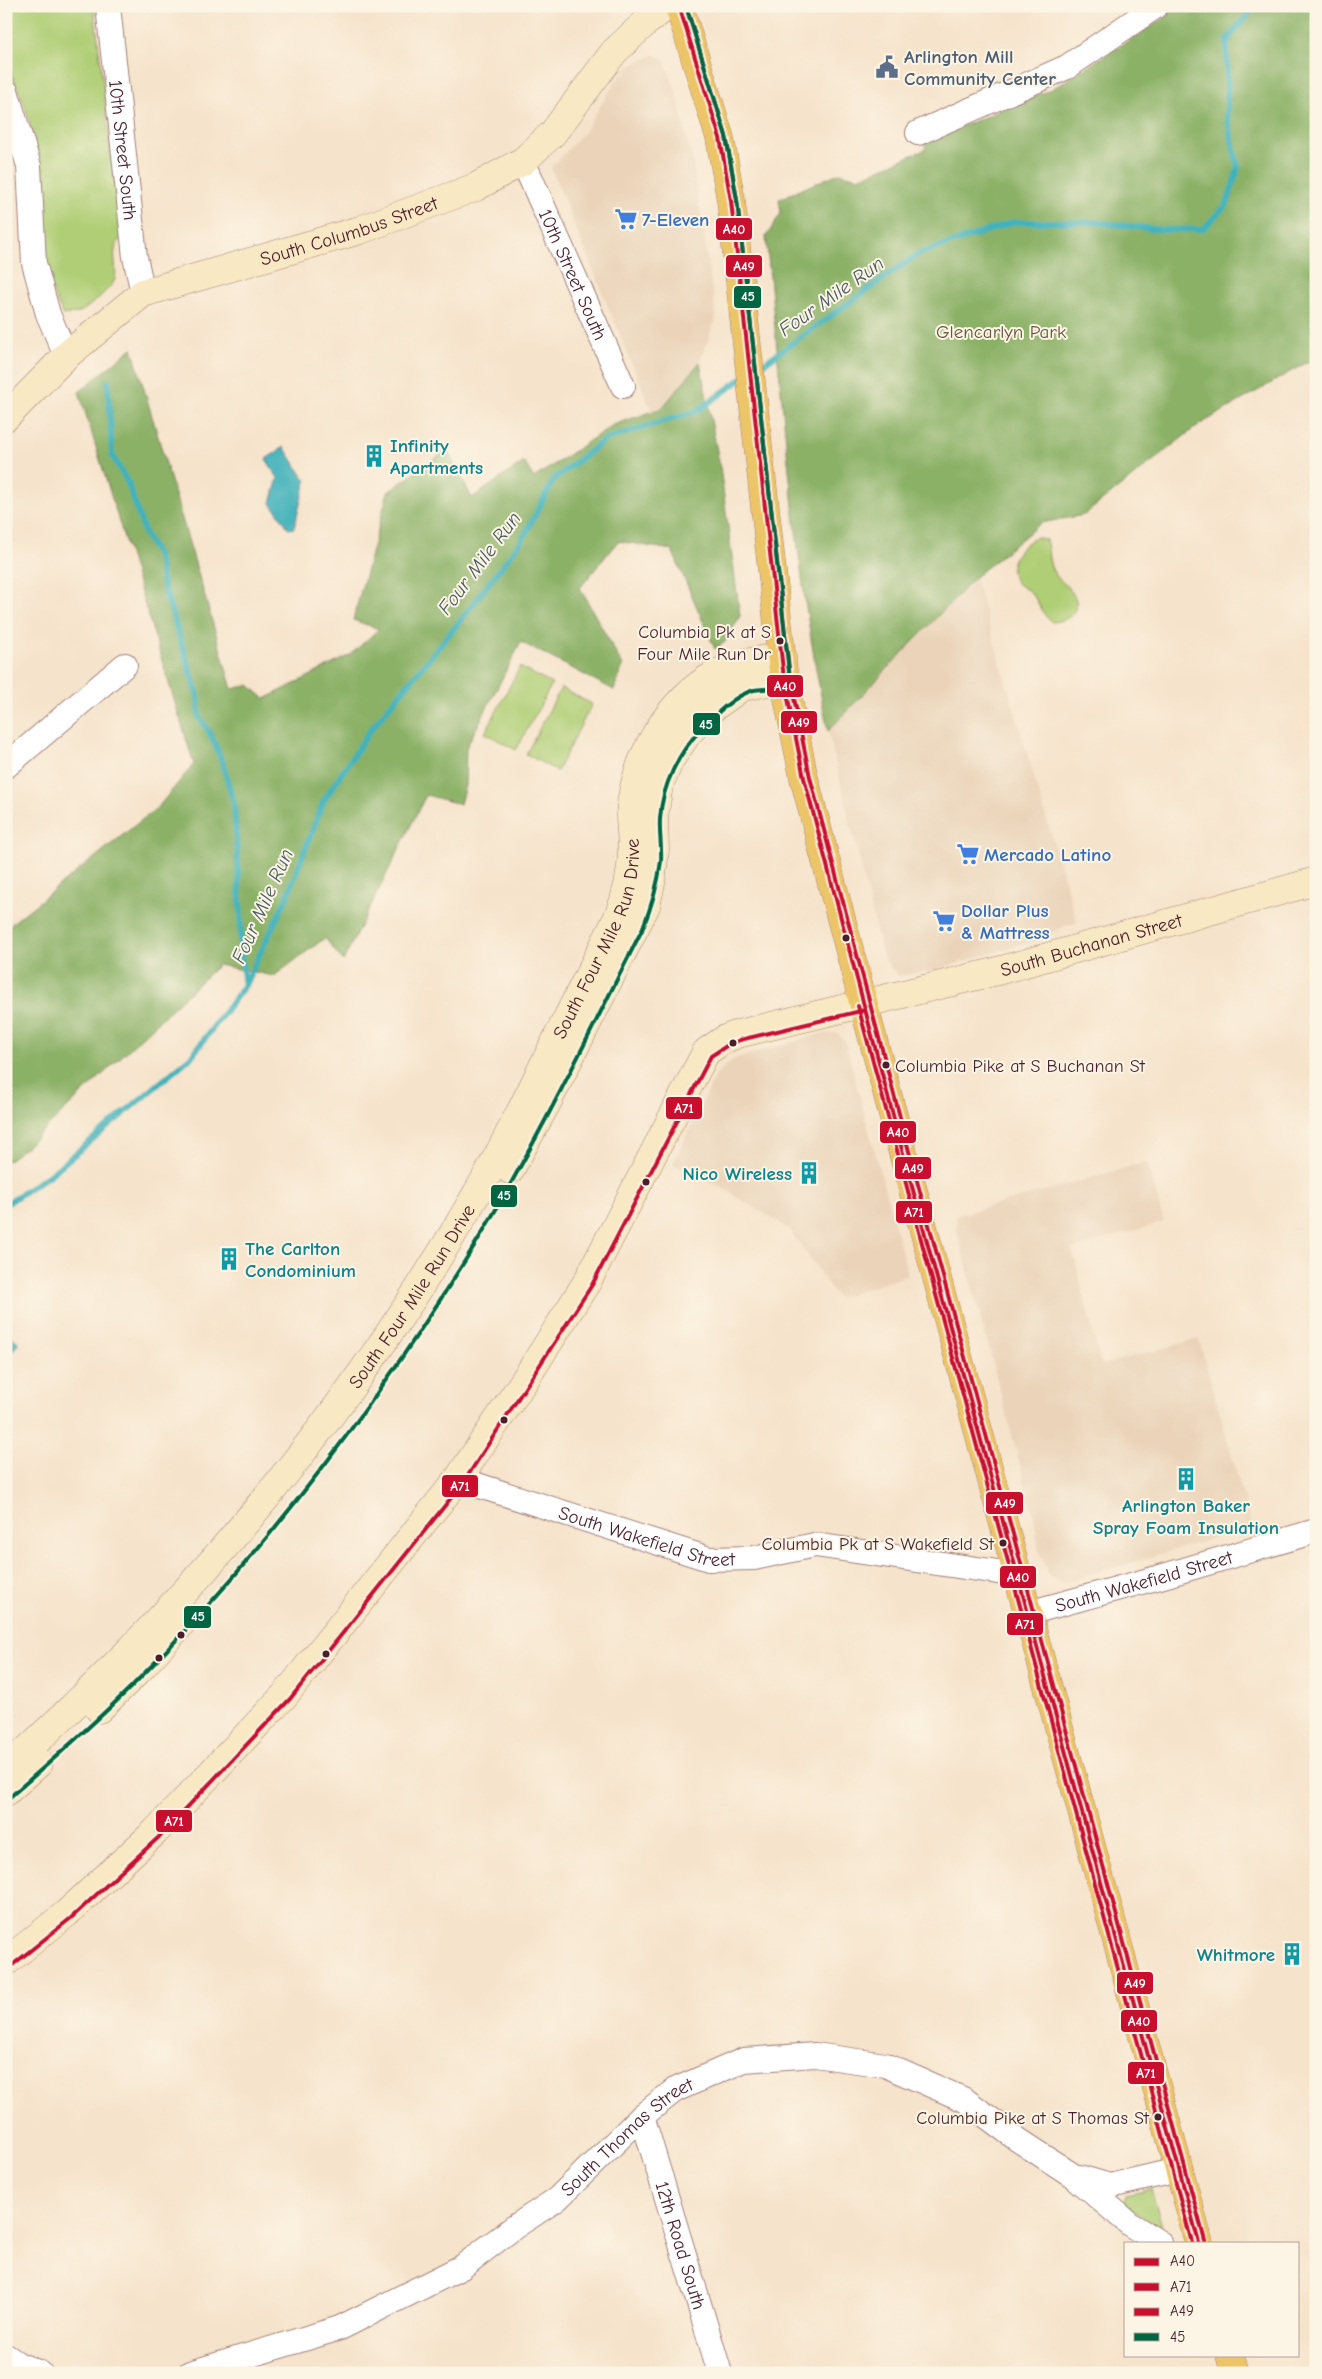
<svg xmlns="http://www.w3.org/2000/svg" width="1322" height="2379" viewBox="0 0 1322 2379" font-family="'Comic Neue',sans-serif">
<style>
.built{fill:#ead3b8}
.green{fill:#afce75;stroke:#7c7650}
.forest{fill:#8bb166;stroke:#6a6848}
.water{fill:#42b2bb;stroke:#466873}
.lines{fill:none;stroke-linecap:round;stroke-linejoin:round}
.stream{stroke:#42b2bb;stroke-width:6}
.street-casing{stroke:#a0817b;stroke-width:26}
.secondary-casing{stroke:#a0817b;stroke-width:29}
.primary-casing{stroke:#a0817b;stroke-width:29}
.street{stroke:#fff;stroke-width:24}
.secondary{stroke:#f8e8c3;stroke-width:28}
.primary{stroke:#edc569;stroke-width:28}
.bus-1-casing{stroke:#fcf5e5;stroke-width:8}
.bus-2-casing{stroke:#fcf5e5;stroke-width:8}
.bus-3-casing{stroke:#fcf5e5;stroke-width:8}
.bus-4-casing{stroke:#fcf5e5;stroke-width:8}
.bus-1{stroke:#c8102e;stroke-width:4}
.bus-2{stroke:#c8102e;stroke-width:4}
.bus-3{stroke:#c8102e;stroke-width:4}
.bus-4{stroke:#006641;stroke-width:4}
.bus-dot{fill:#4a1f2b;stroke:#fcf5e5;stroke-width:2}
.labels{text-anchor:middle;stroke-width:4;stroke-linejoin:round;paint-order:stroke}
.bus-label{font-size:18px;fill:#4a1f2b;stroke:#fcf5e5;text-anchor:end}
.service-label{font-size:19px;font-weight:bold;fill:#4e5e75;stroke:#fcf5e5;text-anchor:start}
.street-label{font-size:19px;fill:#4a1f2b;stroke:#fcf5e5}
.shop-label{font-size:19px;font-weight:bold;fill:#366cbe;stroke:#fcf5e5;text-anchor:start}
.park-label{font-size:19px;fill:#685441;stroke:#fcf5e5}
.culture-label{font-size:19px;font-weight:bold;fill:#0d838f;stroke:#fcf5e5;text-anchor:start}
.water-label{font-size:20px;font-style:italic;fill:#475a65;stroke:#fcf5e5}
.line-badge{stroke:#fcf5e5;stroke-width:2}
.badge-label{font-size:14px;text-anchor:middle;font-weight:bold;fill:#fff}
</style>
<rect width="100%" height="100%" fill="#fcf5e5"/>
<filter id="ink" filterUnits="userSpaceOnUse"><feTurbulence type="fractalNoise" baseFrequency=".02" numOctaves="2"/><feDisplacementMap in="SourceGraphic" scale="10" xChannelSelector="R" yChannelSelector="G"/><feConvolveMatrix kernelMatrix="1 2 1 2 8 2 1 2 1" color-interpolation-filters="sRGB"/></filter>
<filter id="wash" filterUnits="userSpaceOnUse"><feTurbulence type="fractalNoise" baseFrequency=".0096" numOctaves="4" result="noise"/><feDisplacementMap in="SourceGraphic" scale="20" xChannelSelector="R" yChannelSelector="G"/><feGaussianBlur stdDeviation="1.12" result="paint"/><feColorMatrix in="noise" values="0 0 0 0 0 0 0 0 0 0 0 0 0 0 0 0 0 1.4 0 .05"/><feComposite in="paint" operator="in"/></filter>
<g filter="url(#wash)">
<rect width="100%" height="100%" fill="#f6e3cb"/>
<!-- built -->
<g class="built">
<polygon points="654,55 664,59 676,92 693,163 716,318 700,362 662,408 652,412 551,168 585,131 619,76 630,66"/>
<polygon points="975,577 1077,922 1065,926 1044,938 934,970 899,976 883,958 828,731"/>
<polygon points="837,1033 845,1042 908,1275 838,1298 789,1229 723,1188 673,1164 716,1075 734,1059 819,1034"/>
<polygon points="1147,1162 1164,1222 1072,1249 1101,1365 1199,1339 1252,1527 1062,1583 1050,1577 1038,1549 1035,1521 957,1230 956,1216"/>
</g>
<!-- green -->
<g class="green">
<path d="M6 6H94L121 238C109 251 118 265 115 279 113 287 86 310 78 313 74 314 67 314 63 315L51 288 45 256 42 166 25 106 6 61Z"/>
<path d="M1037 537 1046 540C1049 549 1048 563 1053 571 1061 585 1085 595 1073 613 1068 620 1060 621 1052 622 1041 614 1040 603 1031 593 1028 589 1022 588 1018 584 1002 566 1020 545 1037 537Z"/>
<polygon points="520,667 552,684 516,750 485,733"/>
<polygon points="561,688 592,704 557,771 526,754"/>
<polygon points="1151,2189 1162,2226 1156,2226 1123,2204 1126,2195"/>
</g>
<!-- forest -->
<g class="forest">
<path d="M1177 6H1316V357L1197 426 1084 515 1041 523 975 577 828 731C794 569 783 402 766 237L781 213 779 199 839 173 859 178 926 149 924 142 1052 89 1163 19Z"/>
<polygon points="132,348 232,689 249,685 265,699 350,655 379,629 353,620 388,492 447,450 472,498 524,462 534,478 613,425 662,408 700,362 720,467 740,616 725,642 715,649 672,550 618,541 580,588 623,666 614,690 521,642 466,748 465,786 460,804 426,795 343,961 325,938 274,976 218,965 27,1146 6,1162 6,928 158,807 194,764 79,392"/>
</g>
<!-- water -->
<g class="water">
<polygon points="284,447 306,481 294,528 289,529 271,503 278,478 266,459"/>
<polygon points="6,1332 19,1343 6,1358"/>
</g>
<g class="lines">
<!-- stream -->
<g class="stream">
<polyline points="756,369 918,254 1014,222 1095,222 1163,230 1203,229 1227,204 1238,168 1227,116 1227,40 1255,6"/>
<polyline points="108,382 112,455 128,483 145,534 158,557 163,585 198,696 199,717 210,733 222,761 234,804 241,917 240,946 245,985"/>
<polyline points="6,1204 51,1174 191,1057 245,985 286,899 324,800 371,729 460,621 522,540 554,479 606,439 697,411 744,377"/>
</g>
</g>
</g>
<g filter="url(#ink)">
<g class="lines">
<defs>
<g id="street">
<path id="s1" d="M108 6 135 257 143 293"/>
<polyline points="6,91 29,166 34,263 48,314 66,356"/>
<polyline points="918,133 1067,67 1156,6"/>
<path id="s2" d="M523 161 623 386"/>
<polyline points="6,766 125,665"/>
<path id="s3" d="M458 1479 709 1559 754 1558 815 1545 1018 1575"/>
<path id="s4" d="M1028 1613 1160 1577 1316 1531"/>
<path id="s5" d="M642 2116 720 2373"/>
<polyline points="1079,2177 1110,2186 1178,2170"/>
<polyline points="6,2356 18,2364 40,2373"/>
<path id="s6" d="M190 2373 340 2328 462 2267 513 2228 557 2199 642 2116 675 2090 744 2060 815 2055 885 2065 965 2100 1017 2139 1072 2175 1131 2225 1160 2243"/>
</g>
<g id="secondary">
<path id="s7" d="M6 417 66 356 143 293 360 230 476 187 523 161 553 133 614 52 645 23 667 6"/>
<polyline points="510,1170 546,1105 646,906 651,883 655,850 654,817 659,785 670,760 688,733 710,710 742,687 784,679"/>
<polyline points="99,1709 140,1669 180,1625"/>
<path id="s8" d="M6 1769C194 1600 351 1412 477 1193 503 1149 525 1102 548 1056 571 1010 594 965 617 919 627 896 632 874 632 849 632 838 630 826 630 815 633 760 668 700 716 674 737 663 759 660 782 657"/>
<polyline points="6,1792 39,1763"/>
<path id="s9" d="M6 1962 67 1913 155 1832 285 1695 458 1479 524 1381 587 1282 706 1052 725 1039 738 1034 994 972 1316 881"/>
</g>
<g id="primary">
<polyline points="679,6 720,138 731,201 784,679 804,778 904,1157 1199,2243"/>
<polyline points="1230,2355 1235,2373"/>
</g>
</defs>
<!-- street casing -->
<use href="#street" class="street-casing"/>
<!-- secondary casing -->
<use href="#secondary" class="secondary-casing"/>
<!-- primary casing -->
<use href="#primary" class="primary-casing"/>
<!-- street -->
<use href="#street" class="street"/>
<!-- secondary -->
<use href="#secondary" class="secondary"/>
<!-- primary -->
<use href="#primary" class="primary"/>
<defs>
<polyline id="bus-1" points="679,6 720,138 731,201 784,679 804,778 904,1157 1199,2243"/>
<g id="bus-2">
<polyline points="858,1006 1192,2243"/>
<polyline points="10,1967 71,1918 159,1837 290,1699 463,1483 592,1285 711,1056 728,1045 740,1040 865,1010"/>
</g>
<polyline id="bus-3" points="686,6 726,136 737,200 790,678 810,777 910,1155 1205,2241"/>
<path id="bus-4" d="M10 1797C51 1761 92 1726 131 1687 266 1552 383 1396 482 1233 541 1135 590 1032 642 930 651 908 658 885 661 861 662 847 659 833 660 819 662 785 679 752 702 728 716 714 735 695 754 690 764 688 783 690 790 681L737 200 726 136 686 6"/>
</defs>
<!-- bus-1 casing -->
<use href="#bus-1" class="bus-1-casing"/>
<!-- bus-2 casing -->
<use href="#bus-2" class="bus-2-casing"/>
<!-- bus-3 casing -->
<use href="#bus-3" class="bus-3-casing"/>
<!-- bus-4 casing -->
<use href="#bus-4" class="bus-4-casing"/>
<!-- bus-1 -->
<use href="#bus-1" class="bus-1"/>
<!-- bus-2 -->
<use href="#bus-2" class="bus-2"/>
<!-- bus-3 -->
<use href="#bus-3" class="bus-3"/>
<!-- bus-4 -->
<use href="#bus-4" class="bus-4"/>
</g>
</g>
<!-- icons -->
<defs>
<symbol id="civic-bare" viewBox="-9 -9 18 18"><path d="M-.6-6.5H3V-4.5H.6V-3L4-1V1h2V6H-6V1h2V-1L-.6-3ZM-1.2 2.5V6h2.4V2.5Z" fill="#5c6f8a" stroke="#fcf5e5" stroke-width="2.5" paint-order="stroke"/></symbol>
<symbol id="supermarket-bare" viewBox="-9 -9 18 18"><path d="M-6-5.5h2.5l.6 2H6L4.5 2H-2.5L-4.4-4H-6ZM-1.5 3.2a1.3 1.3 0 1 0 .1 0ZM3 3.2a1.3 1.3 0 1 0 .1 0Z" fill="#3f7fe0" stroke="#fcf5e5" stroke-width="2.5" paint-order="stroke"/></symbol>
<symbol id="building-bare" viewBox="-9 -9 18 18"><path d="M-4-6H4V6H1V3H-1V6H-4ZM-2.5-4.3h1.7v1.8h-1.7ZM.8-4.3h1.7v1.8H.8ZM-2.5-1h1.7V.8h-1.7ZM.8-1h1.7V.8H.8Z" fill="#0f9aa8" stroke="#fcf5e5" stroke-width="2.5" paint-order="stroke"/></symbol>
</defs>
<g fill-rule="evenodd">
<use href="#civic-bare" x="871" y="51" width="32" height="32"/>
<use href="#supermarket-bare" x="610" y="203" width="32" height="32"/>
<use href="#building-bare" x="358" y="440" width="32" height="32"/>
<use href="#supermarket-bare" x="952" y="838" width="32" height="32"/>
<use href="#supermarket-bare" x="928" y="905" width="32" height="32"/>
<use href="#building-bare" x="793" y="1157" width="32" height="32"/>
<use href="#building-bare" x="213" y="1243" width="32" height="32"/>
<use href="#building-bare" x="1170" y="1463" width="32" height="32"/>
<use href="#building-bare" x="1276" y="1938" width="32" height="32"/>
</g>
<!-- markers -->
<g class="bus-dot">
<circle cx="780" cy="641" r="4.5"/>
<circle cx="846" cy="938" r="4.5"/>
<circle cx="733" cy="1043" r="4.5"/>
<circle cx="886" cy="1065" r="4.5"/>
<circle cx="646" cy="1182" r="4.5"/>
<circle cx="504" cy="1420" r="4.5"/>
<circle cx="1003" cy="1543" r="4.5"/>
<circle cx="181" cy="1635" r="4.5"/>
<circle cx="326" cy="1654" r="4.5"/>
<circle cx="159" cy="1658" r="4.5"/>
<circle cx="1158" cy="2117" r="4.5"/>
</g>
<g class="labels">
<!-- bus labels -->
<g class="bus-label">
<text x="771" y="638">Columbia Pk at S<tspan x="771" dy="22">Four Mile Run Dr</tspan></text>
<text x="895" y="1072" text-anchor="start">Columbia Pike at S Buchanan St</text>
<text x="994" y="1550">Columbia Pk at S Wakefield St</text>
<text x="1149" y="2124">Columbia Pike at S Thomas St</text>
</g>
<!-- service labels -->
<g class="service-label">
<text x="904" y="63">Arlington Mill<tspan x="904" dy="22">Community Center</tspan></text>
</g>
<!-- street labels -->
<g class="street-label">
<text dy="7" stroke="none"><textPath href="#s1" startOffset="145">10th Street South</textPath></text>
<text dy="7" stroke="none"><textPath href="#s7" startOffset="400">South Columbus Street</textPath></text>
<text dy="7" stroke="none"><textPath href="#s2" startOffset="124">10th Street South</textPath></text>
<text dy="7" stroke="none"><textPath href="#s8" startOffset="1030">South Four Mile Run Drive</textPath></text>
<text dy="7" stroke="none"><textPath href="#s9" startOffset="1559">South Buchanan Street</textPath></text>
<text dy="7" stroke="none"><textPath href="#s8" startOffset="625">South Four Mile Run Drive</textPath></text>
<text dy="7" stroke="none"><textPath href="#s3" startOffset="198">South Wakefield Street</textPath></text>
<text dy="7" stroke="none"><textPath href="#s4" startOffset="120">South Wakefield Street</textPath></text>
<text dy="7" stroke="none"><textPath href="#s6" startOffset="504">South Thomas Street</textPath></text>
<text dy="7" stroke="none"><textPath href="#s5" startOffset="135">12th Road South</textPath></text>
</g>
<!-- shop labels -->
<g class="shop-label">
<text x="642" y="226">7-Eleven</text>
<text x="984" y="861">Mercado Latino</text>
<text x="961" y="917">Dollar Plus<tspan x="961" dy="22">&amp; Mattress</tspan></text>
</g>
<!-- park labels -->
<g class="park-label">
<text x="1001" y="338">Glencarlyn Park</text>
</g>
<!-- culture labels -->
<g class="culture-label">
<text x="390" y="452">Infinity<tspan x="390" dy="22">Apartments</tspan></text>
<text x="792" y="1180" text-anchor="end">Nico Wireless</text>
<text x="245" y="1255">The Carlton<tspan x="245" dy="22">Condominium</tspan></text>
<text x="1186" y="1512" text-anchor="middle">Arlington Baker<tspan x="1186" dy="22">Spray Foam Insulation</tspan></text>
<text x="1275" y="1961" text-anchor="end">Whitmore</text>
</g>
<!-- water labels -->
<g class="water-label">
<text transform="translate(831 296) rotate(-35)" y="7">Four Mile Run</text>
<text transform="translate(479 563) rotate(-53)" y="7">Four Mile Run</text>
<text transform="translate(262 906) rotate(-66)" y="7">Four Mile Run</text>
</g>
</g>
<g class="line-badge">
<rect x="715" y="217" width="38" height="24" rx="5" fill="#c8102e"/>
<rect x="725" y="254" width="38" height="24" rx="5" fill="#c8102e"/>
<rect x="733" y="285" width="29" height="24" rx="5" fill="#006641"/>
<rect x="766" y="674" width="38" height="24" rx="5" fill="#c8102e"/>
<rect x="780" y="710" width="38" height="24" rx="5" fill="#c8102e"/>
<rect x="692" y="712" width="29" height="24" rx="5" fill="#006641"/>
<rect x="665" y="1096" width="38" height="24" rx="5" fill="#c8102e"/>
<rect x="879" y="1120" width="38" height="24" rx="5" fill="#c8102e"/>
<rect x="894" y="1156" width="38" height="24" rx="5" fill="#c8102e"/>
<rect x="490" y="1184" width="28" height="24" rx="5" fill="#006641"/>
<rect x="895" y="1200" width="38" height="24" rx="5" fill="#c8102e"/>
<rect x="441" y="1474" width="38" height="24" rx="5" fill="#c8102e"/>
<rect x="985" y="1491" width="39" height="24" rx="5" fill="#c8102e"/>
<rect x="999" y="1565" width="38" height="24" rx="5" fill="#c8102e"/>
<rect x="183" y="1605" width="29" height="24" rx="5" fill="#006641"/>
<rect x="1006" y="1612" width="38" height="24" rx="5" fill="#c8102e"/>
<rect x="155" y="1809" width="38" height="24" rx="5" fill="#c8102e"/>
<rect x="1116" y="1971" width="38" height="24" rx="5" fill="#c8102e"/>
<rect x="1120" y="2009" width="38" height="24" rx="5" fill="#c8102e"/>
<rect x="1127" y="2061" width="38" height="24" rx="5" fill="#c8102e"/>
</g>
<g class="badge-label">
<text x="734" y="234">A40</text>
<text x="744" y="271">A49</text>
<text x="748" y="301">45</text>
<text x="785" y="691">A40</text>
<text x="799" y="727">A49</text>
<text x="706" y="729">45</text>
<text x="684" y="1113">A71</text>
<text x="898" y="1137">A40</text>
<text x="913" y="1173">A49</text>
<text x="504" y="1200">45</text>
<text x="914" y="1217">A71</text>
<text x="460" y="1491">A71</text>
<text x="1005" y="1508">A49</text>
<text x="1018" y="1582">A40</text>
<text x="198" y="1621">45</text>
<text x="1025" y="1629">A71</text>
<text x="174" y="1826">A71</text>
<text x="1135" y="1988">A49</text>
<text x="1139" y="2026">A40</text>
<text x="1146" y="2078">A71</text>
</g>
<!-- margin -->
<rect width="1322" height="2379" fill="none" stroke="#fcf5e5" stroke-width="25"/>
<!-- legend -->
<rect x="1124" y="2242" width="175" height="115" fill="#fcf5e5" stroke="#b59f9b"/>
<rect x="1134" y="2258" width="25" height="8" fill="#c8102e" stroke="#b59f9b"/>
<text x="1170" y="2266" font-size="15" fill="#4a1f2b">A40</text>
<rect x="1134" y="2283" width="25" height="8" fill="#c8102e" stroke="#b59f9b"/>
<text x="1170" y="2292" font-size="15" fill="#4a1f2b">A71</text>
<rect x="1134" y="2308" width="25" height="8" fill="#c8102e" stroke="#b59f9b"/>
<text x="1170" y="2316" font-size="15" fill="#4a1f2b">A49</text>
<rect x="1134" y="2333" width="25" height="8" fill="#006641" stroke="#b59f9b"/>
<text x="1170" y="2342" font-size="15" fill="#4a1f2b">45</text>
</svg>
